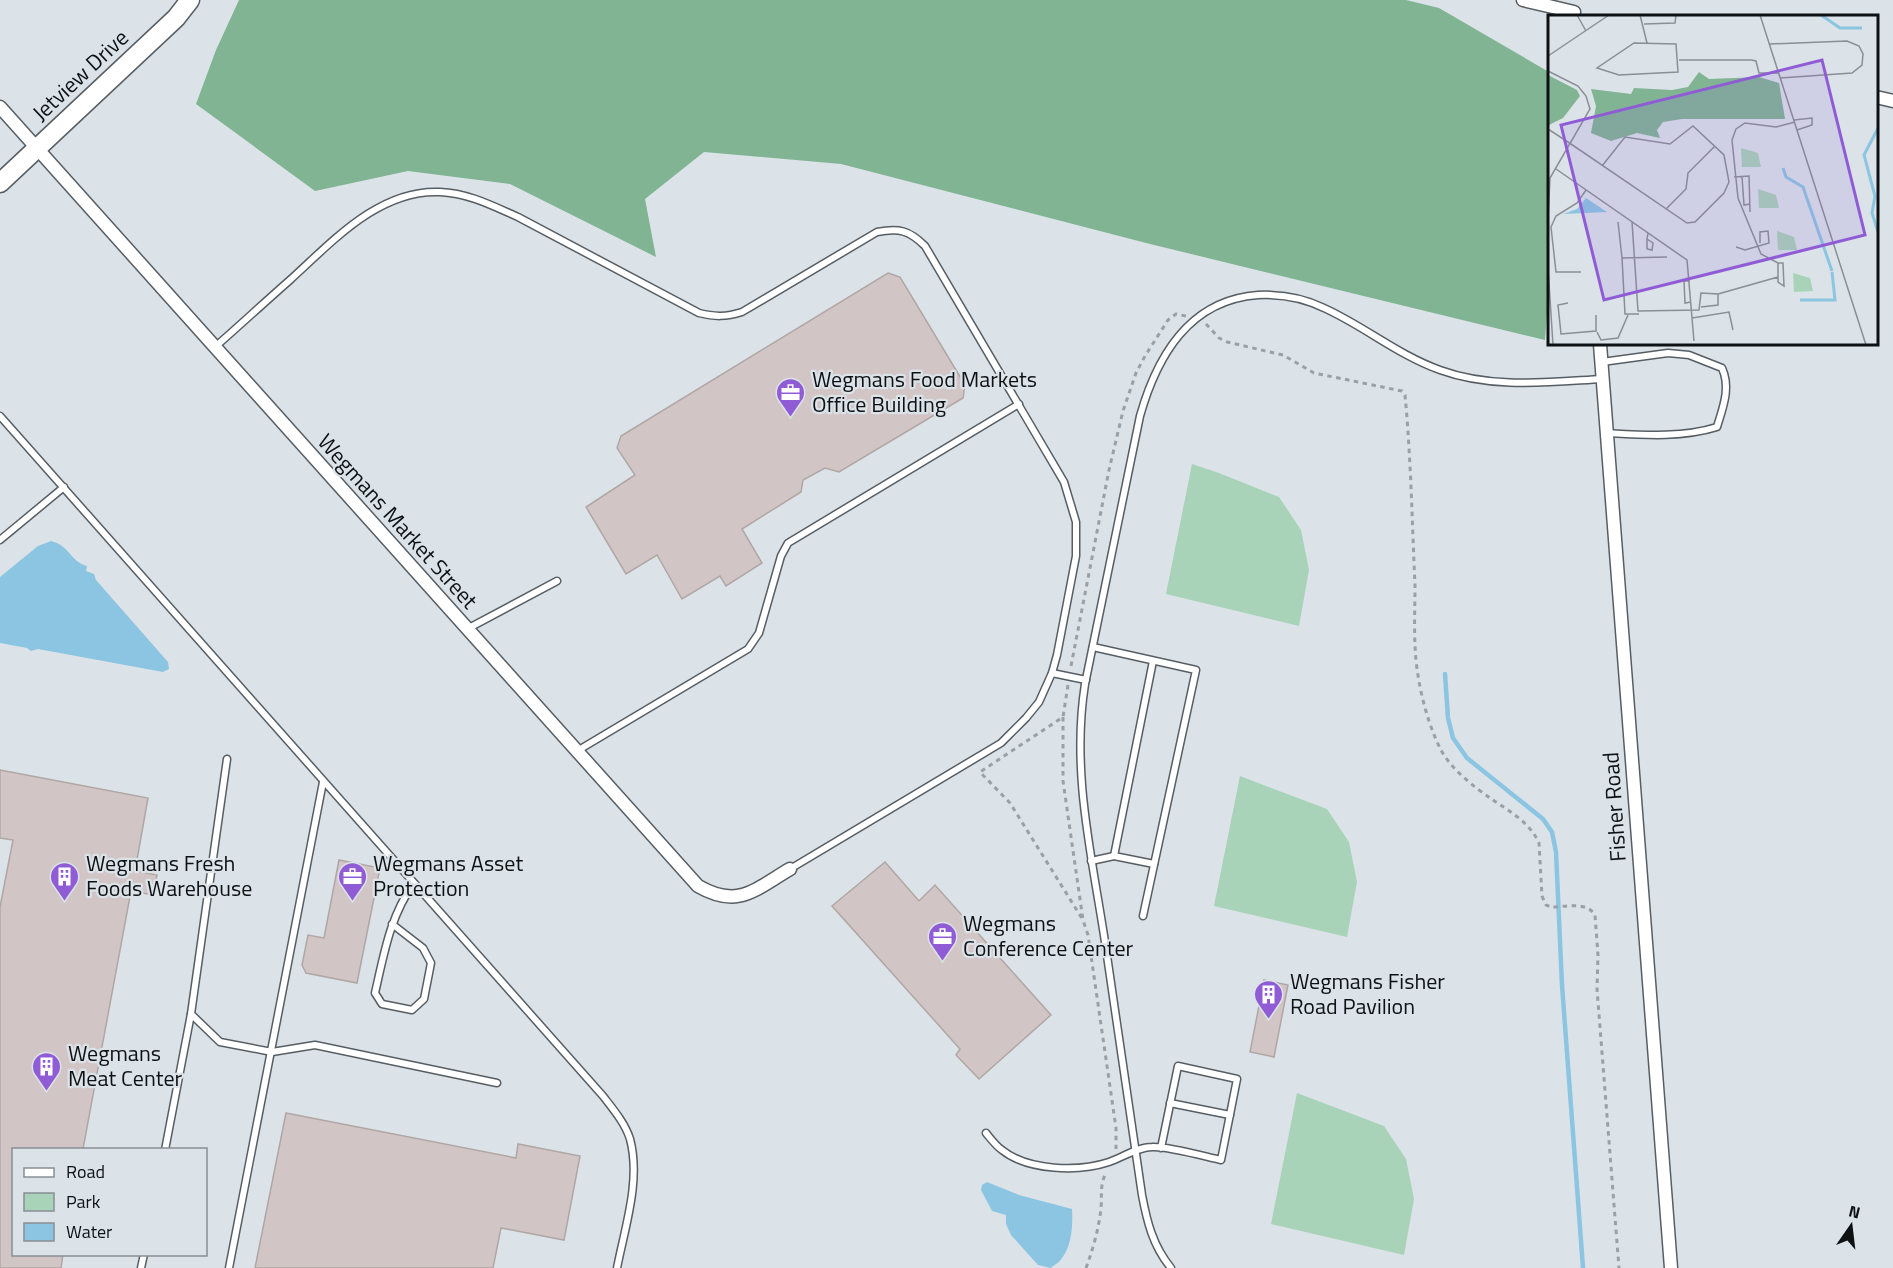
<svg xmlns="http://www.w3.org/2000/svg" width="1893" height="1268" viewBox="0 0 1893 1268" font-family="'Titillium Web',sans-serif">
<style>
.green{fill:#a9d3b8}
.forest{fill:#81b493}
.water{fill:#8cc5e1}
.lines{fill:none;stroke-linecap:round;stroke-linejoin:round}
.stream{stroke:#8cc5e1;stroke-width:4.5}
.building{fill:#d1c6c5;stroke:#b0a6a4;stroke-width:1.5}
.lane-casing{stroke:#575e63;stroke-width:9}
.street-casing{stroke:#575e63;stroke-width:15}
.secondary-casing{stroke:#575e63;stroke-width:21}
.path{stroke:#9aa0a5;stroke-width:3;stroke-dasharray:4.5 4.5;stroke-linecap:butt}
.lane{stroke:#fff;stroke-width:6}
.street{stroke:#fff;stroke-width:12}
.secondary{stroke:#fff;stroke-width:18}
.labels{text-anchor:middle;stroke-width:4.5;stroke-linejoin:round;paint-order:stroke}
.street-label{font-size:22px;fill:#0e1113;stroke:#dbe3e9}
.poi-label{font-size:22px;fill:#0e1113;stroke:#dbe3e9;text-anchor:start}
.inset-river{fill:none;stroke:#8cc5e1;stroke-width:3}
.inset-road{fill:none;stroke:#898f93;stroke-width:1.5}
.view{fill:#905cd5;fill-opacity:0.15;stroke:#905cd5;stroke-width:3}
.inset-edge{fill:none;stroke:#0e1113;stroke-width:3}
</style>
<rect width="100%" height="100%" fill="#dbe3e9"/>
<!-- green -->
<g class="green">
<polygon points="1192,464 1219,473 1279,497 1301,530 1309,570 1299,626 1166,594"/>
<polygon points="1240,776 1327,809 1349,842 1357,882 1347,937 1214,906"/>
<polygon points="1297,1093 1384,1126 1406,1159 1414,1199 1404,1255 1271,1224"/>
</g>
<!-- forest -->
<polygon class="forest" points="239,0 1406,0 1439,8 1549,72 1550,274 1545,340 1150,244 841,164 704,152 645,199 656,257 510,184 408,171 315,191 196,104 216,50"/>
<!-- water -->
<g class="water">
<path d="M51 541C69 545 71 562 87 566L86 571 94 574 96 580 168 662 169 669 163 672 38 649 31 651 27 648 0 643V577L38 546Z"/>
<path d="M987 1182 1019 1195 1072 1209C1073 1223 1072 1246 1062 1258 1060 1262 1054 1265 1051 1268L1038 1265 1011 1235 1006 1224V1215L992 1211 981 1190 982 1185Z"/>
</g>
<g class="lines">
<!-- stream -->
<polyline class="stream" points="1445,674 1448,718 1453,738 1467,758 1543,819 1552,832 1556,852 1562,985 1583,1268"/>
</g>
<!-- building -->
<g class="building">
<polygon points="888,273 900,277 965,385 963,398 839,472 825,468 803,480 801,492 742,529 762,563 726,586 720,576 682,599 657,555 626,574 586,507 635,475 617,448 621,436"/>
<polygon points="0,770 148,798 135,871 157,875 153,895 131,891 83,1149 14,1149 14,1254 63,1254 61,1268 0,1268 0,907 13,840 0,838"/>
<polygon points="339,860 380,868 357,983 306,973 302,965 308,935 324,938"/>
<polygon points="885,862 919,901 935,885 1051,1015 979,1079 956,1055 960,1049 832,906"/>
<polygon points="1264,980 1288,985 1274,1057 1250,1052"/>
<polygon points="286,1113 516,1158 518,1144 580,1156 564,1240 501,1228 493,1268 255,1268"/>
</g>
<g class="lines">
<defs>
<g id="lane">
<path d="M215 347C240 325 265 302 290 280 332 242 379 189 440 192 468 193 493 206 518 217L699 313C715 317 726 317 742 312L877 232C899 228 909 230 925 246L1064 482 1076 522V556L1057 655 1052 673 1039 702 1026 718 1001 743 790 869"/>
<path d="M1602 362 1668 353 1689 355 1722 368C1731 388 1723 407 1717 427 1682 438 1643 435 1606 433"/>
<path d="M0 416 603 1096C613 1109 625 1123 630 1139 641 1180 625 1227 617 1268"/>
<polyline points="0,540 64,487"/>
<polyline points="467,629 557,581"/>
<polyline points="1093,647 1196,670 1143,916"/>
<polyline points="1153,661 1114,856 1154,864"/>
<polyline points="1052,673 1086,680"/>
<polyline points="577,751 748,649 759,633 781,556 788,543 1019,404"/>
<polyline points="227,759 191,1014 220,1042 272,1052 315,1045 497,1083"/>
<polyline points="1091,861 1114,856"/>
<path d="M392 924 423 948 431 963 424 999 412 1010 382 1004 375 993C384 954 390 916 414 883"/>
<polyline points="1170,1103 1230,1115"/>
<path d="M986 1133C991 1139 996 1146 1002 1150 1028 1171 1079 1172 1109 1162 1123 1157 1138 1147 1152 1147 1168 1146 1203 1156 1221 1160L1237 1079 1178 1066 1161 1148"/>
<polyline points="165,1150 191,1014"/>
<polyline points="141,1268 144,1254"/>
<polyline points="229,1268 323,782"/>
<path d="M1171 1268C1153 1246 1147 1222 1142 1195 1129 1111 1118 1026 1105 942 1092 856 1071 772 1085 684L1140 416C1157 356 1189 300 1258 295 1280 294 1304 298 1324 308 1364 326 1398 355 1440 370 1492 389 1548 382 1602 379"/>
</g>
<g id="street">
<polyline points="1523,0 1574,12"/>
<polyline points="1876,97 1893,101"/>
<path d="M0 107 698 886C738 909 754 890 790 869"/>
<polyline points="1600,344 1671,1268"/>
</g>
<polyline id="secondary" points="0,183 176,18 190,0"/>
</defs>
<!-- lane casing -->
<use href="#lane" class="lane-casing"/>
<!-- street casing -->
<use href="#street" class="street-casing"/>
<!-- secondary casing -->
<use href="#secondary" class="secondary-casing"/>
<!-- path -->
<g class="path">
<path d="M1206 324 1219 338 1227 342 1283 355 1314 373 1397 390 1402 391 1405 395C1411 458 1412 522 1415 585 1415 605 1414 625 1415 645 1416 677 1425 717 1439 746 1449 768 1474 787 1493 800 1511 812 1530 823 1539 843L1542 896 1546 905 1551 907C1564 907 1587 901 1595 915L1598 955 1597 989 1619 1268"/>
<polyline points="1071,666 1109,470 1123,411 1136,373 1145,356 1168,320 1176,314 1186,316"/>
<polyline points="1068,685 1063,717 980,772 1010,803 1083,920"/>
<polyline points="1063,717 1063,781 1083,920 1088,935 1116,1128 1116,1149"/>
<path d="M1086 1268C1093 1249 1099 1228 1101 1208 1102 1196 1100 1186 1105 1175"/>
</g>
<!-- lane -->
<use href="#lane" class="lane"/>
<!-- street -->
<use href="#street" class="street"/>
<!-- secondary -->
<use href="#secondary" class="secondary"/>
</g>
<!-- icons -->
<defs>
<symbol id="office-pin" viewBox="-11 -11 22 30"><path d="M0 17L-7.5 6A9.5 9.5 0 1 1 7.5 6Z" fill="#905cd5" stroke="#dbe3e9"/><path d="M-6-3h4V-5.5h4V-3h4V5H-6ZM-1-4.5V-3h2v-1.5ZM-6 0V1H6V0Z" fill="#fff"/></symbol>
<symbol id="building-pin" viewBox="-11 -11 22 30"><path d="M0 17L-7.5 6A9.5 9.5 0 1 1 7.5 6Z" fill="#905cd5" stroke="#dbe3e9"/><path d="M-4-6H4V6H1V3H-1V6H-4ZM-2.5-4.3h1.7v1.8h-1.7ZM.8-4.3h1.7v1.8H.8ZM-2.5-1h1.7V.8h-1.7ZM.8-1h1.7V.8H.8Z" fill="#fff"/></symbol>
</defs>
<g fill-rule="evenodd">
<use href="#office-pin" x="774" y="376" width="33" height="45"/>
<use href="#building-pin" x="48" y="860" width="33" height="45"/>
<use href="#office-pin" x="336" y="860" width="33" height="45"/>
<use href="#office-pin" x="926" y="920" width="33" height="45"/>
<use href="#building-pin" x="1252" y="978" width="33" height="45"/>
<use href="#building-pin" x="30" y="1050" width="33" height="45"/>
</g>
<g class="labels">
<!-- street labels -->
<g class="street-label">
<text transform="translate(80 75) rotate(-43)" y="8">Jetview Drive</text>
<text transform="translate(398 521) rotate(48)" y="8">Wegmans Market Street</text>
<text transform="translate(1614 807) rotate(-94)" y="8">Fisher Road</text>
</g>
<!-- poi labels -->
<g class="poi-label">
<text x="812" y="387">Wegmans Food Markets<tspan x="812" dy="25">Office Building</tspan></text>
<text x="86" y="871">Wegmans Fresh<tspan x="86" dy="25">Foods Warehouse</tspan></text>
<text x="373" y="871">Wegmans Asset<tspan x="373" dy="25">Protection</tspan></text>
<text x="963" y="931">Wegmans<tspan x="963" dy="25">Conference Center</tspan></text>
<text x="1290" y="989">Wegmans Fisher<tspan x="1290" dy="25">Road Pavilion</tspan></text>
<text x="68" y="1061">Wegmans<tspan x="68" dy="25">Meat Center</tspan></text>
</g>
</g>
<!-- overview -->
<g transform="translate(1548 15)">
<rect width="330" height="330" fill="#dbe3e9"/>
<path d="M193 133 210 138 213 152H194ZM210 174 228 180 231 193H211ZM229 216 246 222 249 235H230ZM245 258 262 263 265 276 246 277Z" fill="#a9d3b8"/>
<path d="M151 57 161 64 211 62 231 68 237 104H134L115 107 109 115 112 123 89 118 63 126 43 118 48 91 43 74 83 79 86 73 124 75 140 72ZM0 60 29 75 32 81 15 103 1 110Z" fill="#81b493"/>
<path d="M38 183 59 197 15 199 29 194Z" fill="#8cc5e1"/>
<path class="inset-river" d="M273 0 292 13H314M330 113 316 140 327 181 324 198 330 217M235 153 238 162 255 172 284 256M252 285H287L284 257"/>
<path class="inset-road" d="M29 0 38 16M92 0 99 28M212 0 318 330M96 9 127 8 128 0M86 28 128 29 130 57 71 60 49 53ZM222 29 299 26 311 31 315 39 314 50 304 58 232 63M0 41 61 0M131 45H203L208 46 211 58H230M0 56 30 71 38 81 42 94 2 163 0 203M246 105 264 103V110L249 115M0 114 23 129 139 208 147 207 176 178 181 167 176 140 145 111 122 129 77 122 54 151M8 154 139 245 146 326M186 162 201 161 202 197M194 162 196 190 202 189M118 194 138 174 140 158 167 131M70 207 74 243 119 242M84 207 90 296 151 295 153 278 170 279V290L153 292M99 224 105 228 104 235 99 234V224L100 218M188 232 197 235 221 228 220 216 212 217V228M74 243 77 299H91M230 248 213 239 190 183 184 125 188 114 197 108 228 112 247 107M230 248H235L236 271 230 267ZM0 253 5 330M33 257H8L3 212 8 201 29 188 38 175M142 266H136L137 288 143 287M170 279 230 262M20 288 10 290 13 319 48 316V300M144 303 181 297 185 315M49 317 53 325 70 323 80 300"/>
<path class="view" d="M274 45 317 220 56 285 13 110Z"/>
<rect width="330" height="330" class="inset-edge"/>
</g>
<!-- legend -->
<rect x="12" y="1148" width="195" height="108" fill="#dbe3e9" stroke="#898f93" stroke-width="1.5"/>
<rect x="24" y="1168" width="30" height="9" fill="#ffffff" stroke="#898f93" stroke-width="1.5"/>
<text x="66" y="1178" font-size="18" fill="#0e1113">Road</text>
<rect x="24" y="1193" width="30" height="18" fill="#a9d3b8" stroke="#898f93" stroke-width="1.5"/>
<text x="66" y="1208" font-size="18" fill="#0e1113">Park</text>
<rect x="24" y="1223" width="30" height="18" fill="#8cc5e1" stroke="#898f93" stroke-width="1.5"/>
<text x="66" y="1238" font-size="18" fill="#0e1113">Water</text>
<!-- north arrow -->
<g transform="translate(1851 1226) rotate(14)" stroke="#dbe3e9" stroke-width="4.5" paint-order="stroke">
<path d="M0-4.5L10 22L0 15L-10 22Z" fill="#0e1113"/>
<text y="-9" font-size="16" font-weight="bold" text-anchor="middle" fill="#0e1113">N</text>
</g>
</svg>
